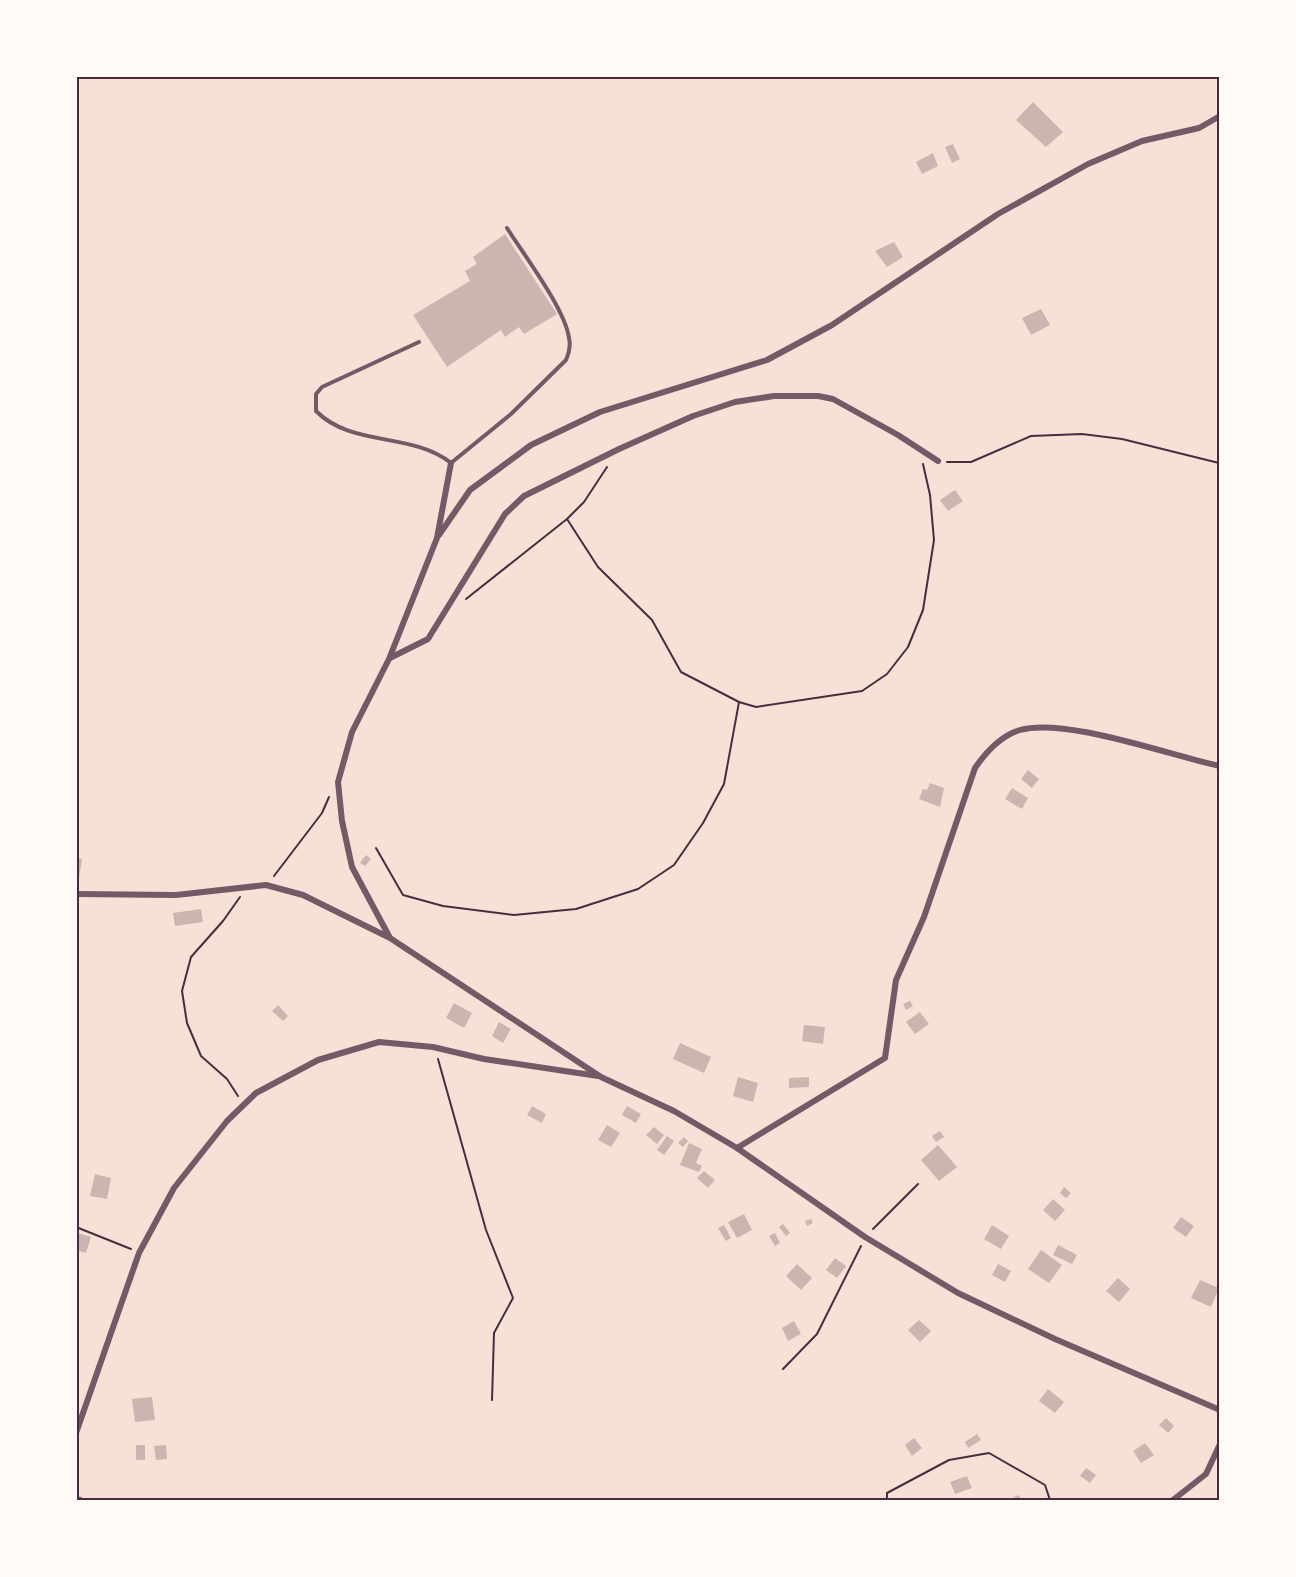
<svg xmlns="http://www.w3.org/2000/svg" width="1296" height="1577" viewBox="0 0 1296 1577" font-family="'Roboto Condensed',sans-serif">
<style>
.building{fill:#ccb4b1}
.lines{fill:none;stroke-linecap:round;stroke-linejoin:round}
.path{stroke:#4a2c40;stroke-width:2}
.service{stroke:#755966;stroke-width:4}
.minor{stroke:#755966;stroke-width:6}
.neatline{fill:none;stroke:#4a2c40;stroke-width:2}
</style>
<rect width="100%" height="100%" fill="#f7e1d7"/>
<!-- building -->
<g class="building">
<polygon points="1033,102 1063,132 1046,147 1016,120"/>
<polygon points="953,144 960,159 952,163 945,147"/>
<polygon points="933,153 938,166 922,174 916,162"/>
<polygon points="505,234 557,314 524,334 519,327 505,337 501,330 447,367 413,315 470,281 465,271 477,264 473,257"/>
<polygon points="894,242 903,257 887,267 875,251"/>
<polygon points="1041,309 1050,325 1031,335 1022,318"/>
<polygon points="955,490 963,501 948,511 940,500"/>
<polygon points="1028,770 1039,779 1032,788 1021,779"/>
<polygon points="930,783 944,788 940,807 919,799 923,789 927,790"/>
<polygon points="1012,788 1028,798 1022,809 1005,799"/>
<polygon points="366,855 371,859 365,866 360,863"/>
<polygon points="76,858 82,859 79,878 76,878"/>
<polygon points="201,909 203,922 175,926 173,913"/>
<polygon points="910,1001 913,1006 906,1010 903,1004"/>
<polygon points="454,1003 472,1013 464,1028 446,1018"/>
<polygon points="278,1005 288,1016 283,1021 272,1011"/>
<polygon points="920,1012 929,1024 915,1034 906,1022"/>
<polygon points="499,1022 511,1029 503,1043 492,1036"/>
<polygon points="804,1025 825,1027 823,1044 802,1041"/>
<polygon points="680,1043 711,1057 704,1073 673,1059"/>
<polygon points="738,1077 758,1083 753,1102 733,1096"/>
<polygon points="809,1077 809,1087 789,1088 789,1078"/>
<polygon points="532,1106 546,1114 542,1123 527,1115"/>
<polygon points="627,1106 641,1114 636,1123 622,1115"/>
<polygon points="607,1125 620,1133 611,1147 598,1140"/>
<polygon points="654,1127 664,1135 657,1144 646,1135"/>
<polygon points="940,1131 944,1137 936,1142 932,1136"/>
<polygon points="667,1136 674,1141 664,1155 657,1150"/>
<polygon points="684,1137 688,1141 683,1147 678,1143"/>
<polygon points="689,1143 702,1149 696,1163 702,1166 699,1172 680,1165"/>
<polygon points="938,1145 957,1167 939,1181 921,1160"/>
<polygon points="704,1171 715,1180 708,1188 697,1178"/>
<polygon points="95,1174 111,1178 107,1199 90,1196"/>
<polygon points="1064,1187 1071,1193 1066,1198 1060,1193"/>
<polygon points="1053,1199 1065,1210 1055,1221 1043,1210"/>
<polygon points="744,1214 752,1230 737,1238 728,1222"/>
<polygon points="1181,1217 1194,1226 1186,1237 1173,1228"/>
<polygon points="811,1219 813,1223 807,1226 805,1221"/>
<polygon points="783,1224 790,1233 786,1236 779,1227"/>
<polygon points="724,1225 731,1238 726,1241 718,1228"/>
<polygon points="992,1225 1009,1236 1001,1249 984,1239"/>
<polygon points="78,1233 91,1237 86,1253 76,1250"/>
<polygon points="775,1233 780,1243 775,1246 769,1236"/>
<polygon points="1058,1245 1077,1255 1072,1264 1053,1255"/>
<polygon points="1041,1250 1062,1265 1049,1283 1028,1269"/>
<polygon points="835,1258 846,1266 837,1278 826,1270"/>
<polygon points="797,1264 812,1278 801,1290 786,1276"/>
<polygon points="998,1264 1011,1271 1005,1282 992,1275"/>
<polygon points="1118,1278 1130,1289 1119,1302 1106,1291"/>
<polygon points="1200,1280 1219,1288 1211,1307 1191,1298"/>
<polygon points="919,1320 931,1331 920,1342 908,1330"/>
<polygon points="794,1321 801,1334 788,1341 782,1328"/>
<polygon points="1048,1389 1064,1402 1055,1413 1039,1401"/>
<polygon points="152,1397 155,1420 135,1422 132,1399"/>
<polygon points="1166,1418 1174,1426 1168,1433 1159,1425"/>
<polygon points="977,1434 981,1440 968,1448 965,1442"/>
<polygon points="914,1438 922,1448 912,1456 905,1445"/>
<polygon points="1145,1443 1154,1455 1141,1463 1133,1451"/>
<rect x="136" y="1445" width="9" height="15"/>
<polygon points="166,1445 167,1459 156,1460 154,1446"/>
<polygon points="1086,1468 1096,1475 1090,1483 1080,1476"/>
<polygon points="967,1476 972,1488 955,1494 950,1482"/>
<polygon points="1018,1495 1022,1500 1009,1500"/>
</g>
<g class="lines">
<!-- path -->
<g class="path">
<polyline points="947,462 971,462 1031,436 1082,434 1122,439 1219,463"/>
<polyline points="567,519 598,567 652,620 681,672 739,702"/>
<polyline points="466,599 567,519 584,502 607,467"/>
<polyline points="376,848 403,895 443,906 514,915 576,909 638,889 674,865 703,823 724,784 739,702 756,707 862,691 887,674 908,647 923,610 934,540 930,495 923,464"/>
<polyline points="274,876 322,813 329,797"/>
<polyline points="438,1059 486,1230 513,1298 494,1333 492,1400"/>
<polyline points="238,1096 227,1079 201,1056 187,1023 182,991 191,957 223,921 240,897"/>
<polyline points="76,1227 131,1249"/>
<polyline points="873,1229 918,1184"/>
<polyline points="783,1369 817,1334 861,1246"/>
<polyline points="887,1500 887,1493 949,1460 989,1453 1045,1485 1050,1500"/>
</g>
<!-- service -->
<path class="service" d="M419 342 322 387 316 394V411C351 447 412 432 451 463L511 414 566 360C569 353 571 346 569 338 565 309 524 255 507 228"/>
<!-- minor -->
<g class="minor">
<polyline points="451,463 437,538 389,659 352,732 338,782 342,821 352,867 390,938 601,1077 674,1111 737,1148 865,1237 958,1293 1055,1339 1220,1410"/>
<polyline points="439,535 470,490 531,445 600,412 767,360 832,325 998,214 1088,164 1142,141 1199,128 1220,116"/>
<polyline points="390,658 428,639 505,514 524,496 619,449 693,416 735,402 774,396 818,396 833,399 898,435 938,461"/>
<polyline points="76,894 176,895 266,885 303,895 388,937"/>
<path d="M737 1148 885 1058 896 980 924 917 975 768C986 752 1000 736 1020 730 1066 717 1171 756 1220 766"/>
<polyline points="76,1433 139,1253 174,1188 227,1121 256,1093 318,1060 379,1042 433,1047 484,1059 598,1076"/>
<polyline points="76,1499 80,1500"/>
<polyline points="1173,1500 1206,1474 1220,1444"/>
</g>
</g>
<!-- border -->
<rect width="1296" height="1577" fill="none" stroke="#fffaf5" stroke-width="156"/>
<rect x="78" y="78" width="1140" height="1421" class="neatline"/>
</svg>
